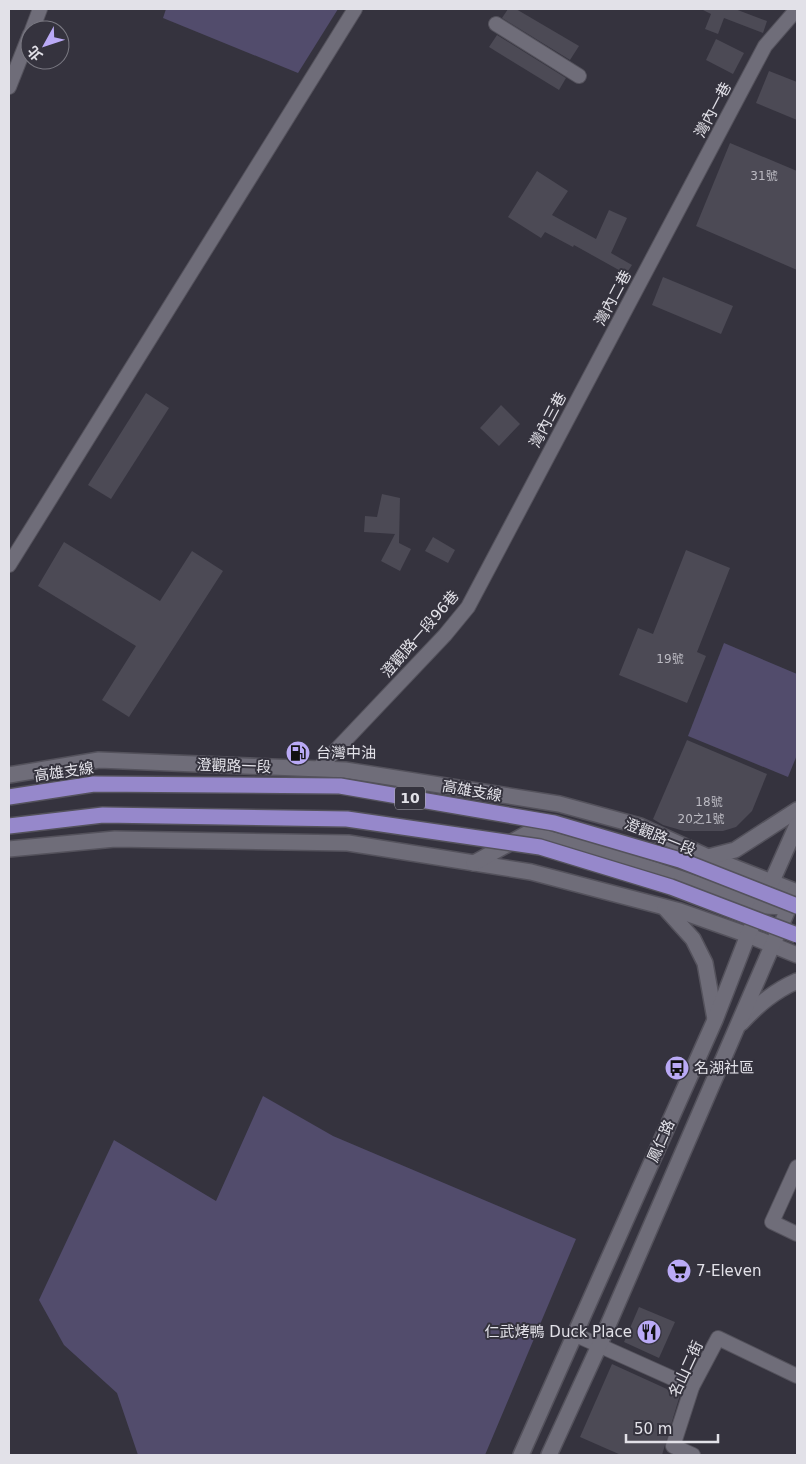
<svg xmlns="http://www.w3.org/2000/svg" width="806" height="1464" viewBox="0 0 806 1464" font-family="'DejaVu Sans','Noto Sans TC',sans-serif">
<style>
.green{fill:#524c6c}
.building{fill:#4c4a55}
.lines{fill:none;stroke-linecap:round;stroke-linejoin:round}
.street-casing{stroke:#54525c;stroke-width:16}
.secondary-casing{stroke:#54525c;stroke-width:18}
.street{stroke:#6f6d79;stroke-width:14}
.secondary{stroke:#6f6d79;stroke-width:15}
.highway-bridge-casing{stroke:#54525c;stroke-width:18;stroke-linecap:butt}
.highway-bridge{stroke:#9688cb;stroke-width:15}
.labels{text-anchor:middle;stroke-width:4;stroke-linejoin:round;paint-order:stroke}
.number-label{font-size:12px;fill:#bcbbc3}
.shield{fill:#35333e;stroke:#aeadb5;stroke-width:1}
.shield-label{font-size:14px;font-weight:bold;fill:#e2e1e8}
.street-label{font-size:15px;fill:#e2e1e8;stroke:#35333e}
.poi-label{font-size:15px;fill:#e2e1e8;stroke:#35333e;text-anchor:start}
</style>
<rect width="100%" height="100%" fill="#35333e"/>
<!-- green -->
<g class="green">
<polygon points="166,9 338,9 298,73 163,18"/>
<polygon points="724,643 797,674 797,755 788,777 688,736"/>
<polygon points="263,1096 333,1136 576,1239 485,1455 138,1455 117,1393 64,1345 39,1300 114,1140 216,1201"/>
</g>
<!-- building -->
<g class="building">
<polygon points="508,9 516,9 579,46 570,60 502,18"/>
<polygon points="701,9 735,9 767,21 763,33 724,18 718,34 705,29 711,14"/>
<polygon points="497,35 566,78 559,90 489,47"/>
<polygon points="716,39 744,53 733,74 706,60"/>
<polygon points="769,71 797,82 797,120 756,103"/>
<polygon points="730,143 797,171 797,270 696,226"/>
<polygon points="537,171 568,191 552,215 596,239 609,210 627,218 611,253 632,265 626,274 574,245 573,247 545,232 541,238 508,217"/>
<polygon points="663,277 733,306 721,334 652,305"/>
<polygon points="146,393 169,408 111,499 88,485"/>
<polygon points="501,405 520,424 499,446 480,428"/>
<polygon points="382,494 400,498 399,543 411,549 400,571 381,561 395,534 364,532 365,516 377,517"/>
<polygon points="433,537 455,550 448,563 425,551"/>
<polygon points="64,542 160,601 192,551 223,571 129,717 102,700 136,646 38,586"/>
<polygon points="686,550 730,568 697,652 706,656 687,703 619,675 638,628 653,634"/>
<polygon points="687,740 767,774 752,811 736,827 723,831 684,831 663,825 653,819"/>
<polygon points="639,1307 675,1322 659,1358 624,1342"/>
<polygon points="612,1364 680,1395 662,1455 621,1455 580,1437"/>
</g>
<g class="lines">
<defs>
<g id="street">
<polyline points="496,24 579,76"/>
<polyline points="32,30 40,9"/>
<polyline points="9,87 30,34"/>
<polyline points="9,565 355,9"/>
<polyline points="318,769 445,635 468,607 765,46 797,9"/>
<polyline points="797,1167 772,1222 797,1234"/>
<polyline points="576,1335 692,1387"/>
<polyline points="693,1455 673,1446 692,1387 718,1338 797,1376"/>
</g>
<g id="secondary">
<polyline points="9,775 99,760 345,770 559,804 640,826 708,857 797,892"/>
<polyline points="9,849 115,839 348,843 531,872 680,911 748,935 797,955"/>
<polyline points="708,857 735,850 797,810"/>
<polyline points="474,863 528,833 620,858 762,906 789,907"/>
<polyline points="665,908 693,939 705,963 715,1019"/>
<path d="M741 1023C758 1005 774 991 797 981"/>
<polyline points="521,1455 715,1020 748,935 797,825"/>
<polyline points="549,1455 599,1346 795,893"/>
</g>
</defs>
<!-- street casing -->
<use href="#street" class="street-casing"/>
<!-- secondary casing -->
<use href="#secondary" class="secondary-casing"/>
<!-- street -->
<use href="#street" class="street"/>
<!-- secondary -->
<use href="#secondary" class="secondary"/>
<defs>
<g id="highway-bridge">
<polyline points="9,797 94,784 340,786 554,823 680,860 797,906"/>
<polyline points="9,826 103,815 347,819 540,847 671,887 797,935"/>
</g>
</defs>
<!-- highway-bridge casing -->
<use href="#highway-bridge" class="highway-bridge-casing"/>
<!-- highway-bridge -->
<use href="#highway-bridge" class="highway-bridge"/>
</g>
<!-- icons -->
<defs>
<symbol id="fuel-disc" viewBox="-11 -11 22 22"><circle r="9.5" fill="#baaaf6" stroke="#35333e"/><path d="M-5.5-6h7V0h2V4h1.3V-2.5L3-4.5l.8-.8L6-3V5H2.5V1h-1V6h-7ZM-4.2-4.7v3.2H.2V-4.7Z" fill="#111"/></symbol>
<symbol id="bus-disc" viewBox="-11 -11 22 22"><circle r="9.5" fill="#baaaf6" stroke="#35333e"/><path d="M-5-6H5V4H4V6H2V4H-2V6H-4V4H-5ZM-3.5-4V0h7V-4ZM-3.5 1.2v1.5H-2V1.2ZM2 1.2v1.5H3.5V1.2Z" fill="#111"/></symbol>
<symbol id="supermarket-disc" viewBox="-11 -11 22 22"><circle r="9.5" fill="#baaaf6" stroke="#35333e"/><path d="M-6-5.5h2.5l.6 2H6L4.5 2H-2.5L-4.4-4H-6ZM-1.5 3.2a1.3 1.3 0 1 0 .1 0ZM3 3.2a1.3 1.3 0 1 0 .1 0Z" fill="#111"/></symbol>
<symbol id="restaurant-disc" viewBox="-11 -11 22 22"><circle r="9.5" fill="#baaaf6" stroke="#35333e"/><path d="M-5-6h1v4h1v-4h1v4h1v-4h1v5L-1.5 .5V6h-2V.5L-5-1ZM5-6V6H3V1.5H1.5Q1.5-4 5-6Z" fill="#111"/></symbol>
</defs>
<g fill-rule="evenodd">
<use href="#fuel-disc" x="284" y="739" width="28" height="28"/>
<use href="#bus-disc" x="663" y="1054" width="28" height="28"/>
<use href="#supermarket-disc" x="665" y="1257" width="28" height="28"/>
<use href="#restaurant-disc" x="635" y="1318" width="28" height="28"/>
</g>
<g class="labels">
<!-- number labels -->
<g class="number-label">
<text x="764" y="180">31號</text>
<text x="670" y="663">19號</text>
<text x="709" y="806">18號</text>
<text x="701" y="823">20之1號</text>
</g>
<!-- shield labels -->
<rect class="shield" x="395" y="786.5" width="30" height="23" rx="4"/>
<g class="shield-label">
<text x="410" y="803">10</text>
</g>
<!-- street labels -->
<g class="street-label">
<text transform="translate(713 110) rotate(-62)" y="5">灣內一巷</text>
<text transform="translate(613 298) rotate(-62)" y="5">灣內二巷</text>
<text transform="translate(548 420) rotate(-62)" y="5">灣內三巷</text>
<text transform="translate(420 634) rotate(-49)" y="5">澄觀路一段96巷</text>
<text transform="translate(234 766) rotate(2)" y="5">澄觀路一段</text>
<text transform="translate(64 772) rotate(-8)" y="5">高雄支線</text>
<text transform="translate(472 791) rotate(10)" y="5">高雄支線</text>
<text transform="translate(660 837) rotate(22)" y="5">澄觀路一段</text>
<text transform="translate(661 1141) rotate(-66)" y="5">鳳仁路</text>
<text transform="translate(686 1369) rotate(-65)" y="5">名山二街</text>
</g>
<!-- poi labels -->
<g class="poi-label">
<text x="316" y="758">台灣中油</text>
<text x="694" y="1073">名湖社區</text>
<text x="696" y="1276">7-Eleven</text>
<text x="632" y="1337" text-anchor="end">仁武烤鴨 Duck Place</text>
</g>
</g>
<!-- border -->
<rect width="806" height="1464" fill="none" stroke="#e2e1e8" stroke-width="20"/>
<!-- north arrow -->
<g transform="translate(45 45) rotate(230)"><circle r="24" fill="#35333e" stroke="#7a7982"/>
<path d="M0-4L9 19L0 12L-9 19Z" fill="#baaaf6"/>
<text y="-8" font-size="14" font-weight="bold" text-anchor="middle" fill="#e2e1e8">北</text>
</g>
<!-- scale -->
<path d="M626 1434v8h92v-8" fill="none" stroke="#e2e1e8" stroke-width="2.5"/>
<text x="634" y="1434" font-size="15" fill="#e2e1e8" stroke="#35333e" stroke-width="4" paint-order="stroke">50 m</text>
</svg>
